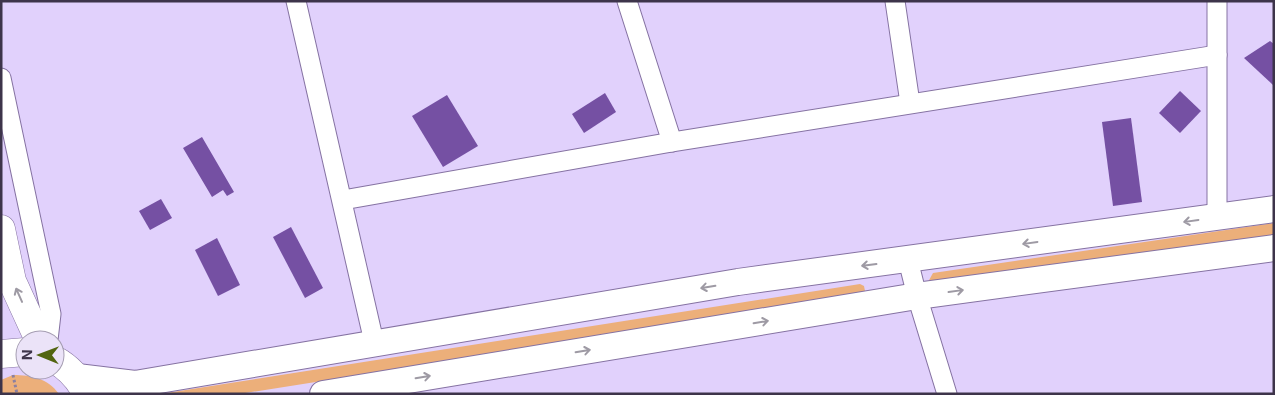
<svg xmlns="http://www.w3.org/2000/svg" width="1275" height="395" viewBox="0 0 1275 395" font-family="Inter,sans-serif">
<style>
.green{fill:#ecaf7a}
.building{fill:#7550a3}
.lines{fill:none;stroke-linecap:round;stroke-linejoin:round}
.minor-casing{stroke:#8572a2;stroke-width:21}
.secondary-casing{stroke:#8572a2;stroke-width:28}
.primary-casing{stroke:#8572a2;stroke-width:29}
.path{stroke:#8c80a0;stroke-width:3;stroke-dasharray:2.5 2.5;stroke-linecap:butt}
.minor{stroke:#fff;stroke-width:19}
.secondary{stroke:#fff;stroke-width:26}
.primary{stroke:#fff;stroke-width:28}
.oneway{stroke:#9e9aa4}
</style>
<rect width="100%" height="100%" fill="#e1d1fc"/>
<!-- green -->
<g class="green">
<polygon points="1274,223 1274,236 928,282 933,273"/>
<polygon points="860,284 864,286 865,291 861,296 239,394 160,394"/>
<path d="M13 375C32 375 47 378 59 394H1V380Z"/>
</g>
<!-- building -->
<g class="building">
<polygon points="1270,41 1274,44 1273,85 1244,58"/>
<polygon points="1180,91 1201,111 1180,133 1159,113"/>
<polygon points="605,93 616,112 584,133 572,114"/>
<polygon points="447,95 478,146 443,167 412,116"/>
<polygon points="1131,118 1142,202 1113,206 1102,122"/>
<polygon points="202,137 234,192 227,196 223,190 212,197 183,148"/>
<polygon points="161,199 172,218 150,230 139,211"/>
<polygon points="291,227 323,288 305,298 273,237"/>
<polygon points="217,238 240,285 218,296 195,250"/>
</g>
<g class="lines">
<defs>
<g id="minor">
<polyline points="296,1 374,342"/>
<polyline points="627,1 672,142"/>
<polyline points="895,1 910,103"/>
<polyline points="1217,1 1217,218"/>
<polyline points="1,78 51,314 48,340"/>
<polyline points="343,200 672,142 1217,55"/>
<polyline points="908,260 917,296 947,394"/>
</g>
<g id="secondary">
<polyline points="77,377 135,384 738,282 1274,209"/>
<polyline points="323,394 917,296 1274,248"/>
</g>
<g id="primary">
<polyline points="1,229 12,281 39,340"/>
<polyline points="1,354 25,352"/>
<path d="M55 360C70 368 79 379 87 394"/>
</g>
</defs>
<!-- minor casing -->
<use href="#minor" class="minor-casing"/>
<!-- secondary casing -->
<use href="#secondary" class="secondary-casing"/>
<!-- primary casing -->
<use href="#primary" class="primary-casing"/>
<!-- path -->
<polyline class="path" points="13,375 17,394"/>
<!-- minor -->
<use href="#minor" class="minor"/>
<!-- secondary -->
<use href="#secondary" class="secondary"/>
<!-- primary -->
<use href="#primary" class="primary"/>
</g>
<!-- one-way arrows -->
<defs><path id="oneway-shaft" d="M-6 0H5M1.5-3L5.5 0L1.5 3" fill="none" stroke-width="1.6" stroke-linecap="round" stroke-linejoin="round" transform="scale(1.25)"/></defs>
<g class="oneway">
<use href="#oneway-shaft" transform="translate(1191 221) rotate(172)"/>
<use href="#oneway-shaft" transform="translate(1030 243) rotate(172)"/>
<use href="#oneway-shaft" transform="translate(869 265) rotate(173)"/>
<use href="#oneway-shaft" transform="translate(708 287) rotate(171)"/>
<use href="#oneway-shaft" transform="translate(956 291) rotate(-8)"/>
<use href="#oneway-shaft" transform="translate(19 295) rotate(-114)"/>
<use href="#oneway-shaft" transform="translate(761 322) rotate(-9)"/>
<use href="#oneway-shaft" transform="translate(583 351) rotate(-9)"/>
<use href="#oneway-shaft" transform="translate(423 377) rotate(-9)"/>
</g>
<!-- border -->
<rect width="1275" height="395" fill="none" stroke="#3d344a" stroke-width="5"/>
<!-- north arrow -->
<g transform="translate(40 355) rotate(271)"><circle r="24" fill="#ebe3f8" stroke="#a59db2"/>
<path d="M0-4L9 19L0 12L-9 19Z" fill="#526510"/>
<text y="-8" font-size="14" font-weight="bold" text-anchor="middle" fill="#3d344a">N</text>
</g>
</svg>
